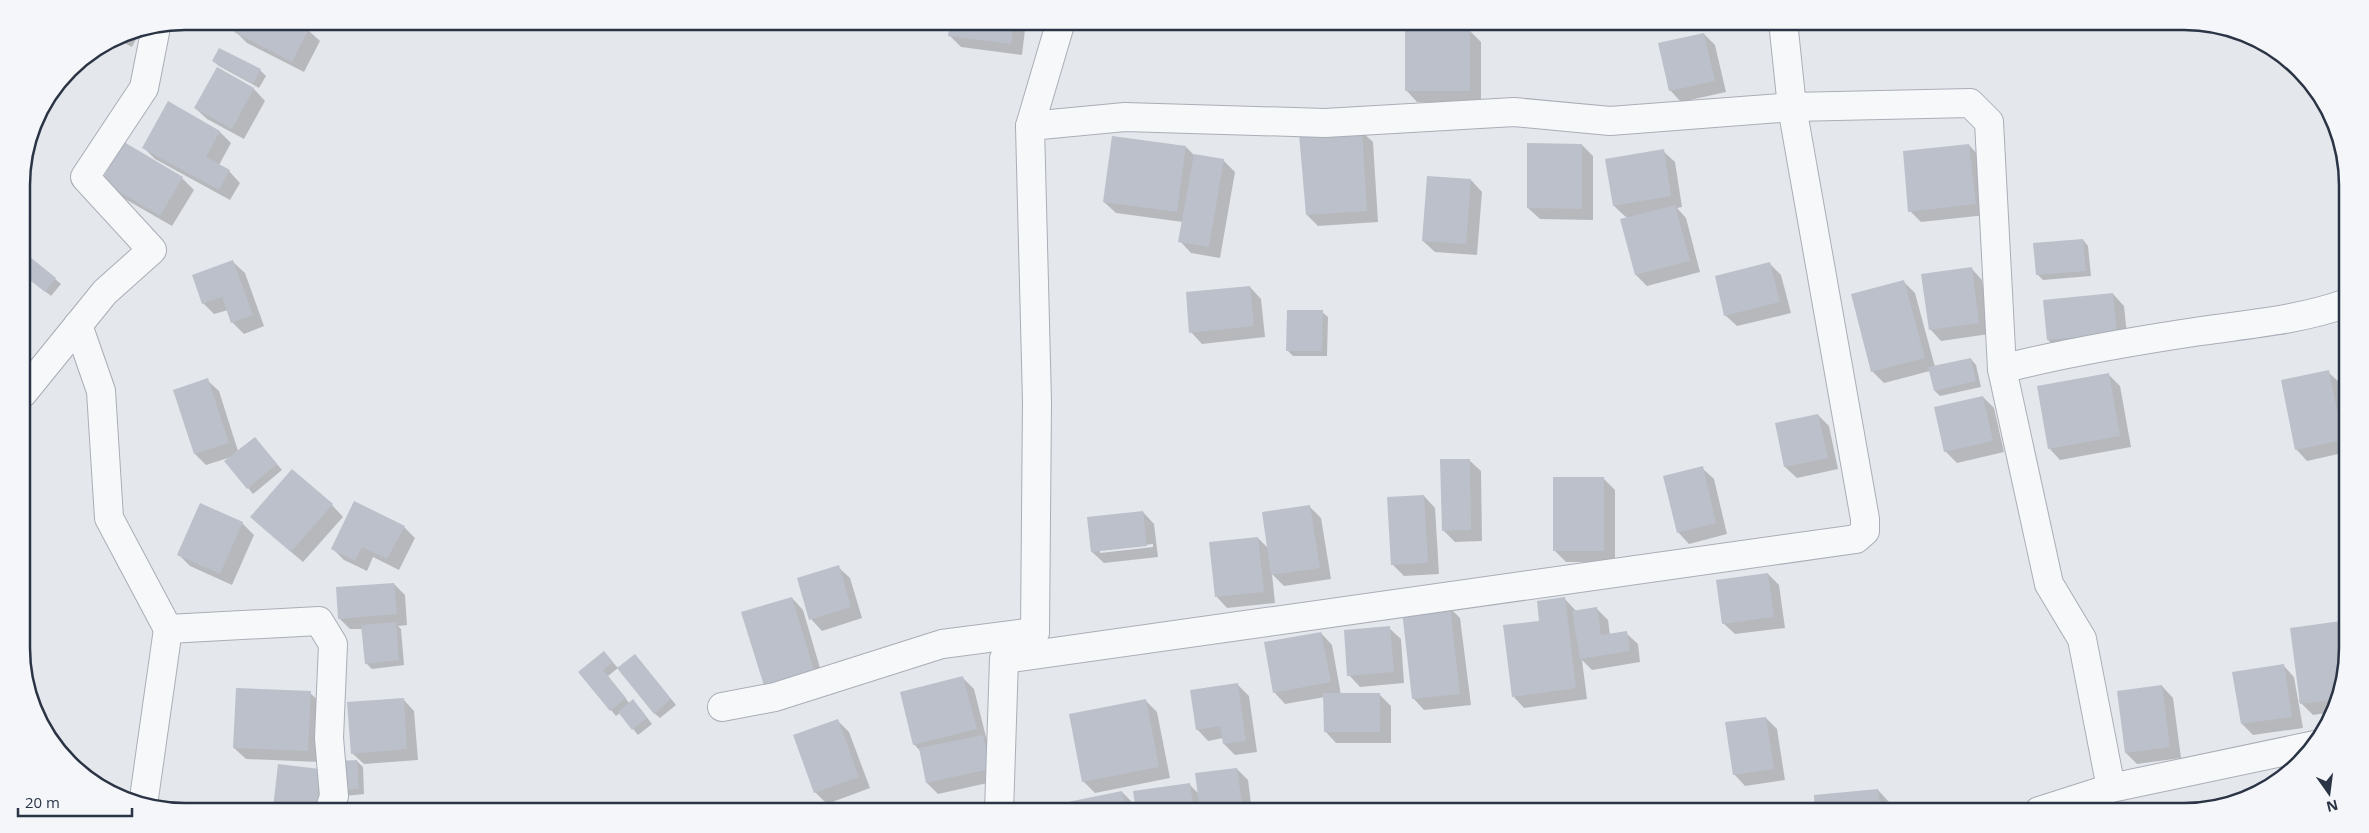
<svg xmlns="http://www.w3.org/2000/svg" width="2369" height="833" viewBox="0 0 2369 833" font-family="'Open Sans',sans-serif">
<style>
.shadow{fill:#0003;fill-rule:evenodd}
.building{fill:#bbc0ca}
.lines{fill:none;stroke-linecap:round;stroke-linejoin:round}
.minor-casing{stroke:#a9aeb7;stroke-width:30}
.minor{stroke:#f7f8fa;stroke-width:28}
.rim{fill:none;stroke:#2b3445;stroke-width:2.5}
</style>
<rect width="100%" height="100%" fill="#e4e7ec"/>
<!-- shadow -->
<g class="shadow">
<polygon points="951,21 1026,21 1022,55 961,47 950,36"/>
<polygon points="141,30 132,47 115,38 122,34"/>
<polygon points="308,30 320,41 304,72 247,43 236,32"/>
<polygon points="1470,31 1481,42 1481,102 1417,102 1406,90"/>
<polygon points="1704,34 1715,45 1726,92 1681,102 1670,90"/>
<polygon points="213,61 260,70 266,76 259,88 219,66"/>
<polygon points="217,69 254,89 265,101 244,139 207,119 195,108"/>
<polygon points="1361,131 1373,142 1378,222 1318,226 1307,215"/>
<polygon points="220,132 231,143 219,165 229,171 240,183 230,200 155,159 144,148"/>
<polygon points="124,144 182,178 194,190 172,226 113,192"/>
<polygon points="1582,145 1593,156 1593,220 1540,219 1528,208"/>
<polygon points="1969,145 1980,157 1986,215 1921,222 1910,211"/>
<polygon points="1186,147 1194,155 1223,160 1235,172 1220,258 1191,253 1180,241 1183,222 1116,213 1104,202"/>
<polygon points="1663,151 1675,162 1682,207 1677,208 1686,218 1700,272 1647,286 1636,275 1627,218 1614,206 1606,160"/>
<polygon points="1471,180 1482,192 1477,255 1435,252 1423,241"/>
<polygon points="2083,240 2088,246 2091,276 2043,280 2037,274"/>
<polygon points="22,251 61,284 51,296 22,273"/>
<polygon points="233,262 245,273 264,326 244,334 232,322 228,310 214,314 203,303"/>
<polygon points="1770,264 1781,275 1791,313 1737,326 1725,315"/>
<polygon points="1971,268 1982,280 1989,334 1941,341 1930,329"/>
<polygon points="1904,282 1915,293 1935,367 1971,359 1976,365 1981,387 1940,396 1935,391 1930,371 1884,383 1872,371"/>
<polygon points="1250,287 1261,299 1265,337 1202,344 1191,332"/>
<polygon points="2113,294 2124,306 2128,344 2059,351 2048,340 2044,301"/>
<polygon points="1322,312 1328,317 1327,356 1293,356 1287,350"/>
<polygon points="2328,372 2340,383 2347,420 2347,452 2307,461 2296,449"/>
<polygon points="2109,375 2120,386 2131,447 2060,460 2049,448"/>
<polygon points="207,380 219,391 238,451 260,444 282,470 253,494 248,488 231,457 206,465 195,454"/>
<polygon points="1983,397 1994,408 2004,452 1957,463 1945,451"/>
<polygon points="1818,415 1829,426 1838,469 1797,478 1785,467"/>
<polygon points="1469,460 1481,471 1482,541 1455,542 1443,530"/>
<polygon points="1702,468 1714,479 1727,534 1689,544 1678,532"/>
<polygon points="1604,479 1615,490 1615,562 1566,562 1554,550"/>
<polygon points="1424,496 1435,508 1439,574 1404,576 1392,564"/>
<polygon points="332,505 343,517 303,562 263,528"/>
<polygon points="1310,507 1321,518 1331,579 1284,586 1272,574 1275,603 1227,608 1216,596 1258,538 1269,549"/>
<path d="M1143 512 1154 524 1158 557 1104 563 1092 552ZM1153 544V547L1100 553V550Z"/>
<polygon points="242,523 254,535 232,585 190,566 179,555"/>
<polygon points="404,527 415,538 399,570 373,557 367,571 344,560 332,548"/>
<polygon points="838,567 850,578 862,618 822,631 811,619"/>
<polygon points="1768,574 1779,585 1785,628 1735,634 1723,623"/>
<polygon points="394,584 405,595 407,625 398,626 401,629 404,665 372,669 366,663 363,629 350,629 339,618"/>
<polygon points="792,598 803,610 825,685 777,700"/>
<polygon points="1564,598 1576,611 1596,608 1608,620 1610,635 1626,633 1638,644 1640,662 1592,670 1582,660 1587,699 1524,708 1513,696 1541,622"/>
<polygon points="1449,607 1460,618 1471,705 1424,710 1413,698"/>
<polygon points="2341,622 2348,629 2348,648 2339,701 2333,712 2313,715 2299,701"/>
<polygon points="1389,628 1401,639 1404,683 1360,687 1349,675"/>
<polygon points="1321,633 1332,645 1341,695 1380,695 1391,706 1391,743 1336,743 1325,731 1325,697 1285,704 1274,692"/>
<polygon points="609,658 618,668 608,676 630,704 639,707 652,724 638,735 620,713 616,716 611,710 579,672"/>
<polygon points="641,662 676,705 660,718 654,713"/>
<polygon points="2283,665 2294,677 2303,728 2253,735 2242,724"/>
<polygon points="963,678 974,689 987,741 994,748 1001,780 938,794 927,783 920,751 914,744"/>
<polygon points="1237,684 1249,696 1257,752 1235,755 1224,744 1223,738 1208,741 1197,729"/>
<polygon points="2162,686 2173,698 2181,758 2137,764 2126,753"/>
<polygon points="310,693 322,704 319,762 246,759 234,748"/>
<polygon points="403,699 414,711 418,760 364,764 352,753"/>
<polygon points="1146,701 1157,712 1170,778 1095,793 1083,781"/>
<polygon points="1766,718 1777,729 1785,780 1745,786 1734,774"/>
<polygon points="837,720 849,732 870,788 827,804 815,792"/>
<polygon points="357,761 363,767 364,794 345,796 334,812 278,812 274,808 327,772"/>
<polygon points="1237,769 1248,780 1252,812 1072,812 1122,792 1136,806 1190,785 1199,794"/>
<polygon points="1878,790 1889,802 1890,811 1816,811 1815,796"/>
<polygon points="118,794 141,800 132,803"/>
<polygon points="1799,808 1802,811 1787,811"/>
</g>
<!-- building -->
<g class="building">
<polygon points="240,21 294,21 309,29 292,62 234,32"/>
<polygon points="950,21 1014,21 1011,44 948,36"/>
<polygon points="1470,29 1470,91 1405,91 1405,30"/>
<polygon points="1704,33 1715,81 1669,91 1658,43"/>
<polygon points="219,48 261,69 253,84 212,61"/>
<polygon points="217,67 254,88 232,129 194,108"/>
<polygon points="168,101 220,131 206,157 230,170 219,190 142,148"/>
<polygon points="1362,130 1367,211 1306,215 1299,134"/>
<polygon points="1112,136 1186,146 1177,212 1103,202"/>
<polygon points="124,142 183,177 160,216 101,181"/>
<polygon points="1527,143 1582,144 1582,209 1527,208"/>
<polygon points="1969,144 1976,204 1908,212 1903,151"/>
<polygon points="1664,149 1671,196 1613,206 1605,159"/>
<polygon points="1194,154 1224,159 1209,247 1178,242"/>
<polygon points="1427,176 1471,179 1466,244 1422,241"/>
<polygon points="1675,205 1690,261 1635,275 1620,219"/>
<polygon points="2083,239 2086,271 2036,275 2033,243"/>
<polygon points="30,257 56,278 45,292 22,274 22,266"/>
<polygon points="233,260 253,315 231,323 222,297 202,304 192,275"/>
<polygon points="1770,262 1780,302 1724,316 1715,276"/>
<polygon points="1972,267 1979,323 1929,330 1921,274"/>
<polygon points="1904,280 1925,358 1871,372 1851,294"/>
<polygon points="1250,286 1254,326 1189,333 1186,292"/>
<polygon points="2113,293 2117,333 2047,340 2043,300"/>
<polygon points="1287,310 1323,310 1322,351 1286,351"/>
<polygon points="1971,358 1976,381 1934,391 1928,367"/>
<polygon points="2329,370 2343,440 2295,450 2281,380"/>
<polygon points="2109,373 2120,436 2048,449 2037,386"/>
<polygon points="208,378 229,443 194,454 173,390"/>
<polygon points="1983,396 1993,441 1944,452 1934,407"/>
<polygon points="1818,414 1828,458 1784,467 1775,423"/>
<polygon points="255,437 277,464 247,489 224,461"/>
<polygon points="1440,459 1470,459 1471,530 1442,531"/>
<polygon points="1703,466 1716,523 1677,533 1663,476"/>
<polygon points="292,469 333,504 291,552 250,517"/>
<rect x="1553" y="477" width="51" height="74"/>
<polygon points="1424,495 1428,563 1391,565 1387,497"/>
<polygon points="354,501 405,526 387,559 362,547 355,561 331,549"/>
<polygon points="200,503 243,522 220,574 177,555"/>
<polygon points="1310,505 1320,568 1271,575 1262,512"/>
<polygon points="1143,511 1147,546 1091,552 1087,517"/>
<polygon points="1258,537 1264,592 1215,597 1209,542"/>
<polygon points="839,565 851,607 809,620 797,578"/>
<polygon points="1768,573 1774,617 1722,624 1716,580"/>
<polygon points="394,583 397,614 338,619 336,587"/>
<polygon points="792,597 815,674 765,689 741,612"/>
<polygon points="1565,597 1576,688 1512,697 1503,625 1539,621 1537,601"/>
<polygon points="1450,606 1460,694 1412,699 1402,611"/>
<polygon points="1597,607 1601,635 1627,631 1630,651 1580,659 1572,611"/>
<polygon points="2341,621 2346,658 2339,699 2300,704 2290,628"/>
<polygon points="396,622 399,660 365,664 361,625"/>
<polygon points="1390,626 1394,672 1347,676 1344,630"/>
<polygon points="1321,632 1331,682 1273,693 1264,642"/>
<polygon points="604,651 613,662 603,670 626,698 610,711 578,672"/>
<polygon points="635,654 671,699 654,714 617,668"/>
<polygon points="2284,664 2292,717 2241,724 2232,672"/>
<polygon points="963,676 977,729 913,745 900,692"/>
<polygon points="1238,683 1246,741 1223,744 1220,726 1196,730 1190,690"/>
<polygon points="2162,685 2170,747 2125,753 2117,691"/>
<polygon points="236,688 311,691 308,751 233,748"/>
<polygon points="1323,693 1380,693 1380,732 1324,732"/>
<polygon points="404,698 407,749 351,754 347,702"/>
<polygon points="633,699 647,718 632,730 618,712"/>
<polygon points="1146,699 1159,767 1082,782 1069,714"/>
<polygon points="1766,717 1774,769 1733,775 1725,722"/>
<polygon points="838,719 859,777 814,793 793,735"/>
<polygon points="983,735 990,769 926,783 919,748"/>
<polygon points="357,760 359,789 338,790 336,761"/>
<polygon points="278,764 328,770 322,812 273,808"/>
<polygon points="1237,768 1243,812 1200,812 1195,773"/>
<polygon points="1190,783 1194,812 1136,812 1133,791"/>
<polygon points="1878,789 1880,811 1815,811 1814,795"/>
<polygon points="1122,791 1127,812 1071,812 1068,802"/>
<polygon points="347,802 374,809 373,812 345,812"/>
</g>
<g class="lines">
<defs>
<g id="minor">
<polyline points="1783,21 1792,107 1970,103 1989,122 2002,369 2049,584 2082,639 2111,788"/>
<polyline points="78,325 101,391 109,518 168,629 319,621 333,644 329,738 334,796 329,812"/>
<path d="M2002 369C2067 352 2134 341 2201 331 2249 324 2300 320 2347 303"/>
<polyline points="23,393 105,292 152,250 85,177 144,88 156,27"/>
<polyline points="1004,659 1856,539 1865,531 1865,519 1792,107 1610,121 1514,112 1325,123 1125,117 1030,126"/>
<polyline points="722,707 775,697 942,644 1035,632"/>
<polyline points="143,805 168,629"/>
<polyline points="2039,811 2111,788 2315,745"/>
<polyline points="999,812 1004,659 1035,632 1037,402 1030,126 1061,21"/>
</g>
</defs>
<!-- minor casing -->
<use href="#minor" class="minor-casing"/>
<!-- minor -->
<use href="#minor" class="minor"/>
</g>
<!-- crop -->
<path d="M0 0H2369V833H0ZM185 30H2184A155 155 0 0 1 2339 185V648A155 155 0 0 1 2184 803H185A155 155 0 0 1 30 648V185A155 155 0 0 1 185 30Z" fill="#f4f6f9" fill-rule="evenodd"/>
<path class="rim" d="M185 30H2184A155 155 0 0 1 2339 185V648A155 155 0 0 1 2184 803H185A155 155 0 0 1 30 648V185A155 155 0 0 1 185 30Z"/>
<!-- north arrow -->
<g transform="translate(2329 793) rotate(166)" stroke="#f4f6f9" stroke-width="4" paint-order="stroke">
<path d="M0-4L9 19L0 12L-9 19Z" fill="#2b3445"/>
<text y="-8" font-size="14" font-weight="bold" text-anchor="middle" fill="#2b3445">N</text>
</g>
<!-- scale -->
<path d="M18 808v8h114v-8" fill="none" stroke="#2b3445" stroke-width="2.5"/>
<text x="25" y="808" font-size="15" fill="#2b3445" stroke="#f4f6f9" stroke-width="4" paint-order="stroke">20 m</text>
</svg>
